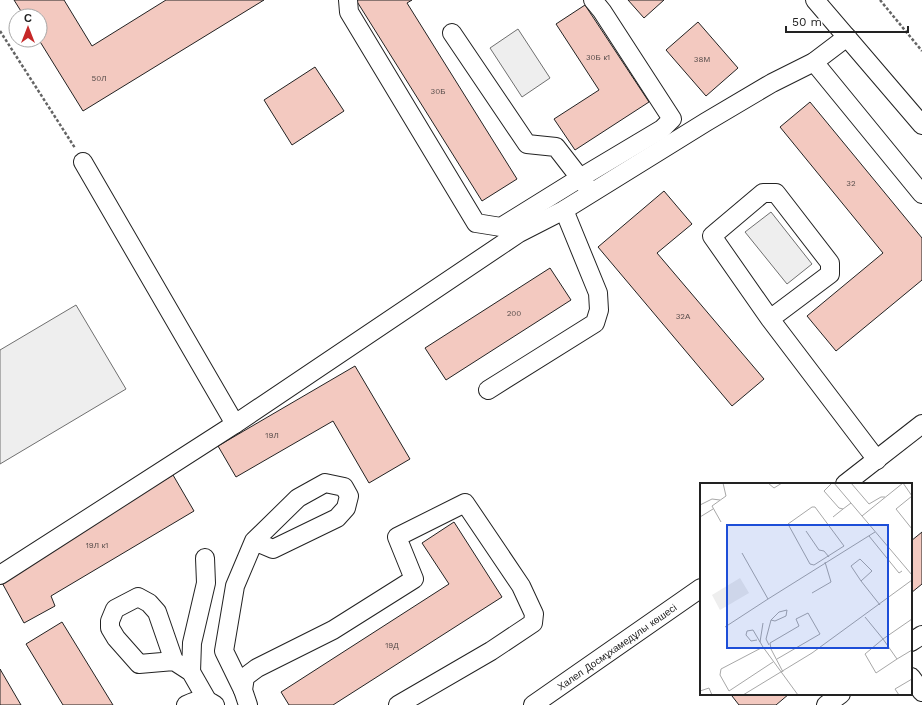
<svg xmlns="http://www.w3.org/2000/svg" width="922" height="705" viewBox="0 0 922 705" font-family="'Work Sans',sans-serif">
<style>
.green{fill:#eee;stroke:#6f6f6f}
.building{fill:#f3c9c0;stroke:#222}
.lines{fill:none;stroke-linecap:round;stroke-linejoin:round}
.minor-casing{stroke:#222;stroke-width:20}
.path{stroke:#646464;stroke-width:2.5;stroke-dasharray:3 2;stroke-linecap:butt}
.minor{stroke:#fff;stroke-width:18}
.labels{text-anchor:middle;stroke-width:3;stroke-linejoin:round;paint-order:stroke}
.number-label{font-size:8px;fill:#564c4a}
.street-label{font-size:10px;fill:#222;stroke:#fff}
.inset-road{fill:none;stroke:#a7a7a7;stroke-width:1}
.view{fill:#1d4ed8;fill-opacity:0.15;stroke:#1d4ed8;stroke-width:2}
.inset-edge{fill:none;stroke:#222;stroke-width:2}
</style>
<rect width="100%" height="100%" fill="#fff"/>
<!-- green -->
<g class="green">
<polygon points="518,29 550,78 522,97 490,48"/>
<polygon points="771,212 812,264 787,284 745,232"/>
<polygon points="76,305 126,389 0,464 0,350"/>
</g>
<!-- building -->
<g class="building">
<polygon points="14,0 64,0 92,46 166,0 264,0 83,111 39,40 40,40 40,16 24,16"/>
<polygon points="356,0 412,0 407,3 517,179 482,201"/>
<polygon points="628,0 664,0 644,18"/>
<polygon points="585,5 649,102 575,150 554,119 599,90 556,24"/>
<polygon points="698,22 738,68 706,96 666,50"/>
<polygon points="315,67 344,111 292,145 264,100"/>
<polygon points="810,102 922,238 922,280 836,351 807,316 883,253 780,127"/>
<polygon points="664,191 692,224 657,253 764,379 732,406 598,247"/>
<polygon points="550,268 571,300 446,380 425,348"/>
<polygon points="355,366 410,459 369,483 333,421 236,477 218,446"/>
<polygon points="173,475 194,511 51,596 55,606 24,623 0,579"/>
<polygon points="454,522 502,597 333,705 289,705 281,692 449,584 422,543"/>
<polygon points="922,532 922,584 911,593 911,541"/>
<polygon points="62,622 113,705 63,705 26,644"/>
<polygon points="0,669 21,705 0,705"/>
<polygon points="735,694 789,694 776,705 739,705 732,696"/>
</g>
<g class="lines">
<defs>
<g id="minor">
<polyline points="348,0 349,12 476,223 501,227 580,178 662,129 672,119 602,11 593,0"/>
<polyline points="815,0 922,125"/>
<polyline points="452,33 527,144 556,147 587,187"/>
<polyline points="814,62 922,194"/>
<polyline points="83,162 235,424 519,233 564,210 706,122 772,83 814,62 847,37"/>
<polyline points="770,319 830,274 830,263 776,193 763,193 712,236 770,319 877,460"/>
<polyline points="488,390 595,323 599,310 598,293 564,210"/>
<polyline points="845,484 922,424"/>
<polyline points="0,575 235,424"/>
<polyline points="911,642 922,635"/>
<polyline points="174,661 139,664 116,638 110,628 110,621 115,609 138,597 149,603 157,612 174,661 191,672 207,700"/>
<polyline points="191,672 192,643 206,583 205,558"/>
<polyline points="911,677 922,692"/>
<polyline points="243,690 224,651 235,586 254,541 298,498 325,483 344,487 349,496 346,508 337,518 273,549 254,541"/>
<path d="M186 705C198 699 204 698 215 705"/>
<polyline points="248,705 243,690 245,677 257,668 333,630 414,579 397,537 465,503 521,586 534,614 533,623 491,651 398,705"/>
<path id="s1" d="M533 705 701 588"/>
<polyline points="826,705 841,694"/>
</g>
</defs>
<!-- minor casing -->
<use href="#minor" class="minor-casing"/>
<!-- path -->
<g class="path">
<polyline points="880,0 922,51"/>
<polyline points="0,31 75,148"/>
</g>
<!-- minor -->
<use href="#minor" class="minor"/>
</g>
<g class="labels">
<!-- number labels -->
<g class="number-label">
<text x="598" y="60">30Б к1</text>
<text x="702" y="62">38М</text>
<text x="99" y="81">50Л</text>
<text x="438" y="94">30Б</text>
<text x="851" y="186">32</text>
<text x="514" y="316">200</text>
<text x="683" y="319">32А</text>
<text x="272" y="438">19Л</text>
<text x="97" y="548">19Л к1</text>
<text x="392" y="648">19Д</text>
</g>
<!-- street labels -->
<g class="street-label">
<text dy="4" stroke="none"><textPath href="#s1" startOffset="102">Халел Досмұхамедұлы көшесі</textPath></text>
</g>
</g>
<!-- overview -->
<g transform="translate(700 483)">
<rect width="212" height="212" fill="#fff"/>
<path d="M40 95 49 110 20 127 12 112Z" fill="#eee"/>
<path class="inset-road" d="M68 0 74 5 82 0M132 0 124 8 139 25 143 26 151 20M134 0 212 92M151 0 169 21 181 14H185M203 0 212 13M212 13 196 26 212 46M0 22 12 16 20 17M112 24H115L144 63 114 82 110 81 88 41ZM162 33 203 0M0 34 13 26M133 34 143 26M21 39 12 23 26 13 23 0M106 48 119 67 124 68 129 74M169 53 199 90 202 88M42 70 68 116 175 49M161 98 172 88 160 76 151 83 161 98 180 122M112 110 131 99 125 79M165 134 183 156 197 176 176 190 165 171 183 156 212 136M25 144 68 116M57 157 51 158 46 152 47 148 53 147 63 164M60 159 63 140M69 162 66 156 71 137 79 129 87 127 86 133 75 138 71 137M77 176 120 151 108 130 96 136 99 143 70 160 71 166 83 189M197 176 212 167M73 179 29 208 20 192 21 186 63 164 98 212M0 208 9 205 12 212M43 212 112 170 212 97M199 212 195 206 212 196"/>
<path class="view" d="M27 42H188V165H27Z"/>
<rect width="212" height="212" class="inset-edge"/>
</g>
<!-- north arrow -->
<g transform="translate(28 28)"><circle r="19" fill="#ffffff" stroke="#a7a7a7"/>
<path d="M0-3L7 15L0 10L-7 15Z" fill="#c62828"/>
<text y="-6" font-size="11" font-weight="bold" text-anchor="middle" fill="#222222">С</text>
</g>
<!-- scale -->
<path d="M786 26v6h122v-6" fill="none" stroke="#222222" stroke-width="2"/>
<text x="792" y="26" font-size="12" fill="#222222" stroke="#ffffff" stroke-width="3" paint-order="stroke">50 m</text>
</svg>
